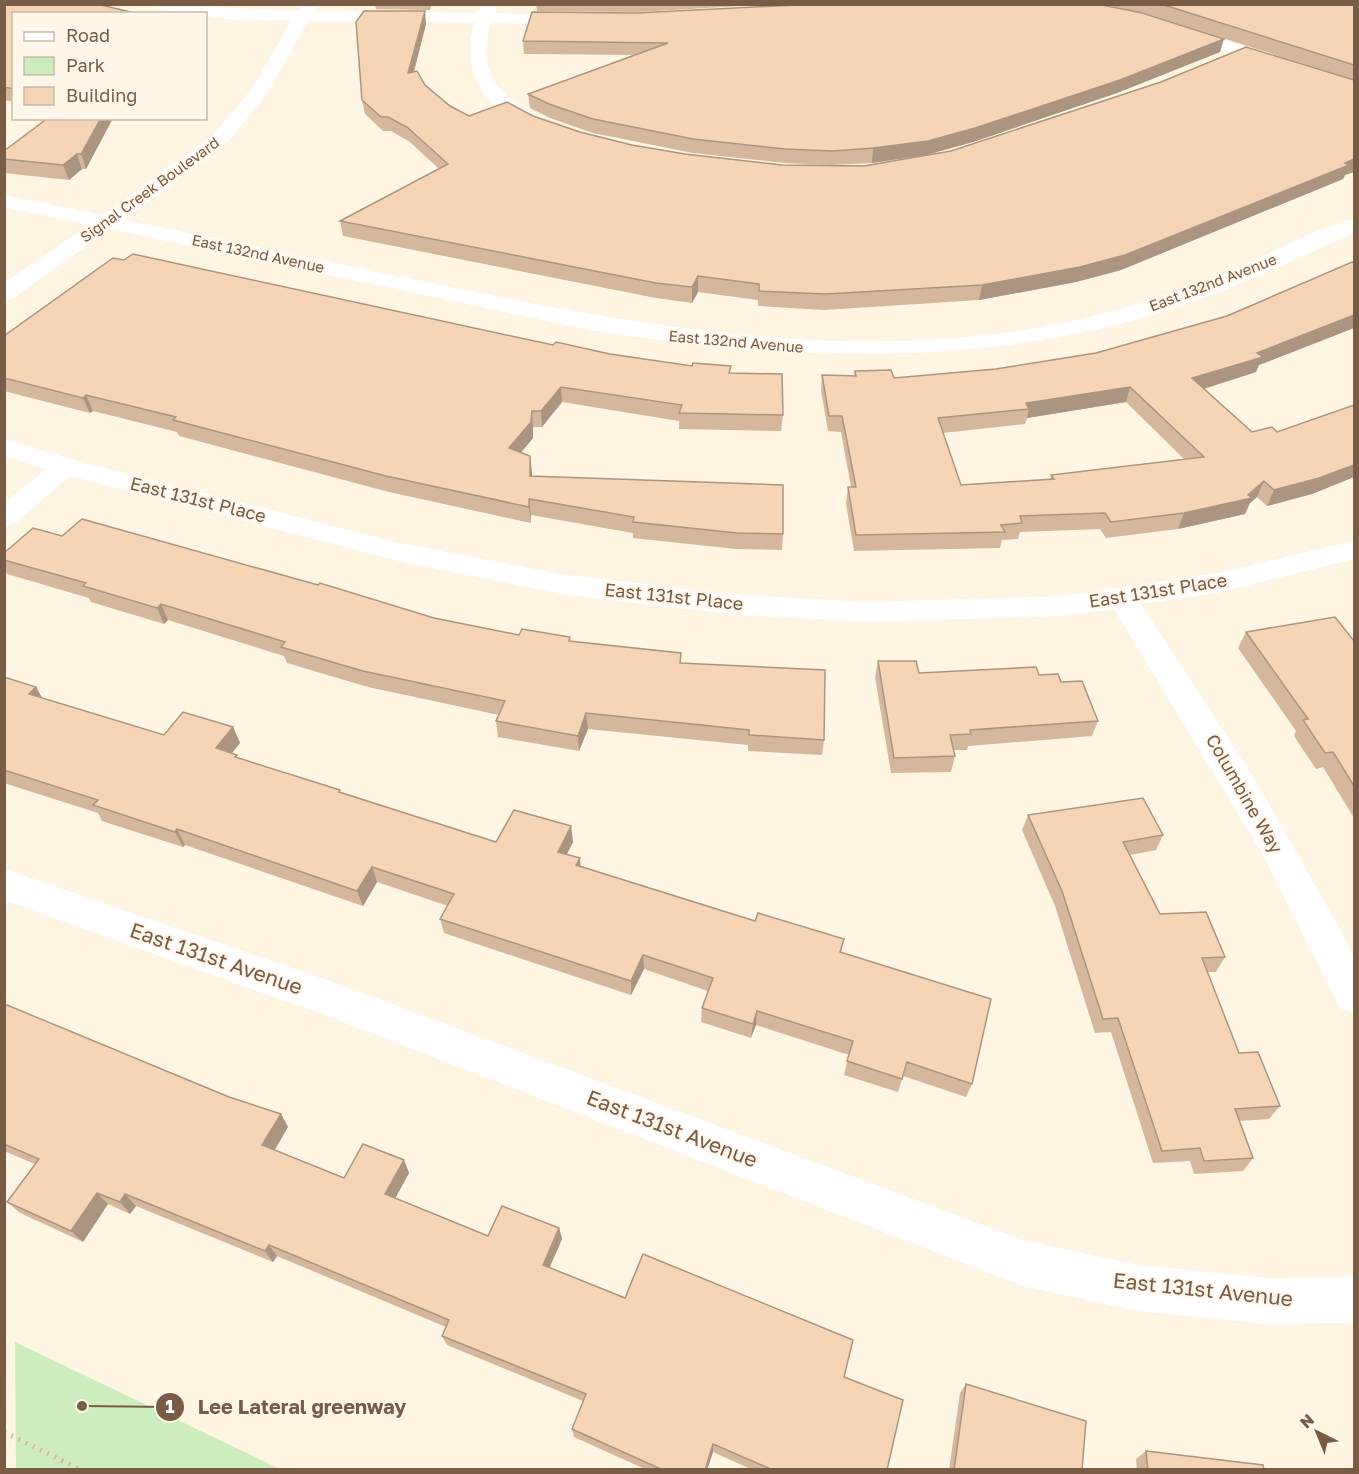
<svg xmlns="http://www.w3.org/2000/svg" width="1359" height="1474" viewBox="0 0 1359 1474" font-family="'Golos Text',sans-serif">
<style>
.green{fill:#ceedbf}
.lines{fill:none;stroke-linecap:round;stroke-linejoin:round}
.path{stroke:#dbb89a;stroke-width:5;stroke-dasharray:2 6;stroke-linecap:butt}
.minor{fill:#fff;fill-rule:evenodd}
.wall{fill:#d4b79d;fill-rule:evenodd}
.shaded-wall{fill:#ac9580}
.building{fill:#f6d5b7;stroke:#ac9580;stroke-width:1.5;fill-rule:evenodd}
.labels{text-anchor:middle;stroke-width:4.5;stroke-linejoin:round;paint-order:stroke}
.far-street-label{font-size:15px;fill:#785c46;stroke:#fff8ea}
.street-label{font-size:18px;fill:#785c46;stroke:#fff8ea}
.near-street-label{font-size:21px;fill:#785c46;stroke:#fff8ea}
.leader{fill:none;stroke:#785c46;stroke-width:2}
.callout-dot{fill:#785c46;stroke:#fff8ea;stroke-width:2}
.mark-label{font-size:18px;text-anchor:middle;font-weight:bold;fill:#fff}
.callout-label{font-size:20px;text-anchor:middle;font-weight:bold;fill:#785c46;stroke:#fff8ea;stroke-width:4.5;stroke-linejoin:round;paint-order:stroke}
</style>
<rect width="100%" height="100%" fill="#fef5e2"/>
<!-- green -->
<polygon class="green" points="15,1342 280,1469 16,1469"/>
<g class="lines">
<!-- path -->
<polyline class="path" points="4,1432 81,1470"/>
<!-- minor -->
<g class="minor">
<path d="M152 4 298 11 303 4H320L315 11 478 13 482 4H498L495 13 579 16 581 19 573 24 491 23C473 78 505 101 550 122L552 126 543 132C493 119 456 74 475 23L308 21 269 91 227 143 124 220C229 241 335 263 441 285 636 325 825 360 1025 330 1100 318 1173 295 1243 265 1279 250 1316 228 1354 219V233C1295 259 1236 288 1174 308 985 370 790 360 595 331L110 229 12 299 4 301V283L89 225 4 207V195L103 215 213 135 252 89 291 21 236 20 160 9Z"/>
<polygon points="1179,26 1354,82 1354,93 1173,35 1171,31"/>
<polygon points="4,439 74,460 399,543 560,574 728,594 869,602 1063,596 1217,573 1354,541 1354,559 1217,593 1141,604 1257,783 1342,933 1354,957 1354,1013 1340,1008 1262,853 1114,609 1063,616 869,622 728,614 560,594 399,561 70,476 14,524 4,527 4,503 46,469 4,456"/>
<polygon points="4,869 338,984 1023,1240 1138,1265 1267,1278 1354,1277 1354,1323 1267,1324 1138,1311 1023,1286 330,1017 4,900"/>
</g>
</g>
<!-- wall -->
<g class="wall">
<polygon points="4,4 14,14 14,102 4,100"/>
<polygon points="375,4 432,4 430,10 376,9"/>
<polygon points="536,4 777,4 636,12 537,11"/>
<polygon points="1103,4 1354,4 1354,80 1150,15"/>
<polygon points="636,13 1220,52 1117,93 973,142 926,155 872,163 831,165 784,163 693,153 593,133 550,118 530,108 528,94 633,55 524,54 523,41"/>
<polygon points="426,24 414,72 425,85 450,106 469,116 533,116 580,132 632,145 685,154 782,165 864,166 951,151 1354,80 1354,172 1345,175 1343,179 1121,270 1076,282 979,300 824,310 758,306 758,300 698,292 692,303 656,298 343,236 340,221 439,169 410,142 391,131 383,131 365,114 362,100"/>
<polygon points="113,118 86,169 82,169 69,180 4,173 4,151"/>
<path d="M1354 263V328L1259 365 1256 372 1204 389 1252 432H1277L1354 405V477L1312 494 1267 506 1257 497 1250 503 1245 514 1178 529 1106 538 1100 529 1020 532 1018 539 1002 540 1000 548 854 551 846 503 848 487H851L841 432 828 431 821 391 822 375 854 376 855 371 894 378 996 369 1096 353 1227 316ZM1126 402 1184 459 1051 475 1050 480 961 485 943 433 1025 424 1027 418Z"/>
<polygon points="4,336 553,345 731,373 783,415 781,431 679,429 679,421 562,402 542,427 533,427 533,438 521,453 532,472 532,476 783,534 782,550 736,549 633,538 633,533 531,515 531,523 389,492 179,436 177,432 93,411 90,413 4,391"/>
<polygon points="62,536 434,618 519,635 571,641 681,653 681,663 824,740 822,755 748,751 748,745 588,729 579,751 498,737 496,721 499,715 368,687 287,663 284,656 168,620 164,624 91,602 89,598 7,574 4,570 4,553"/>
<polygon points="1246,632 1354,641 1354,818 1323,767 1316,769 1294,736 1296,731 1238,648"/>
<polygon points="878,661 919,673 1039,675 1061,682 1098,721 1092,736 968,746 967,750 953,750 955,756 951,772 891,773 875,677"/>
<polygon points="4,677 36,687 42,698 164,735 233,727 240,743 232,753 238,758 341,793 496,842 571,826 573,842 567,854 581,866 755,921 844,939 841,953 972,1084 966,1097 903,1076 898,1092 844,1075 849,1055 756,1025 751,1038 701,1022 702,1008 708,991 644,969 631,995 444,933 440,919 448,906 377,882 363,906 185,845 183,847 102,821 98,813 4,783"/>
<polygon points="1028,815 1163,835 1156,850 1130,855 1160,914 1225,957 1216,972 1207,972 1239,1053 1280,1106 1269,1119 1239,1121 1253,1158 1243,1171 1194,1174 1190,1161 1153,1163 1111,1032 1095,1033 1055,906 1022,830"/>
<polygon points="4,1008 229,1097 281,1114 288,1127 275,1150 344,1178 404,1160 409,1173 395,1198 488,1236 559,1228 562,1239 549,1268 625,1298 844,1377 887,1470 753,1470 713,1452 707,1470 647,1470 574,1437 572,1429 583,1401 447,1345 442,1336 446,1327 277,1256 273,1262 136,1206 130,1214 108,1204 83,1242 20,1213 7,1202 35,1164 4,1151"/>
<polygon points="966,1384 1082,1470 949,1470 960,1393"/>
<polygon points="1146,1451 1264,1470 1137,1470 1136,1459"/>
</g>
<!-- shaded-wall -->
<g class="shaded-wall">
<polygon points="425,11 426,24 410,86 408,73"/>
<polygon points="1224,39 1220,52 1117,93 973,142 926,155 872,163 873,148"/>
<polygon points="101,118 113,118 86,169 81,154"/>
<polygon points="77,154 82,169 69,180 63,165"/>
<polygon points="1354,159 1354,172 1345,175 1343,179 1121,270 1076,282 979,300 982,285"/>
<polygon points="698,276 698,292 692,303 692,287"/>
<polygon points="1354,315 1354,328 1259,365 1256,372 1187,394 1192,378"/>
<polygon points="561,387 562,402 542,427 541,411"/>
<polygon points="1130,387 1126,402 1027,418 1029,409 1026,403"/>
<polygon points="86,395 93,411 90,413 83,398"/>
<polygon points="532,411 533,427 533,438 511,464 509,448"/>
<polygon points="530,456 532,472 532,492 530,476"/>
<polygon points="1354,465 1354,477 1312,494 1267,506 1274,490"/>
<polygon points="1264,481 1257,497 1250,503 1245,514 1178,529 1184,513 1248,495"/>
<polygon points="529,499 531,515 531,523 529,507"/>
<polygon points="161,604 168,620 164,624 157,608"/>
<polygon points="36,687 45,703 29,694"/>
<polygon points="586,713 588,729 579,751 578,736"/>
<polygon points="233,727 240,743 223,764 216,748"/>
<polygon points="571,826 573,842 560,867 558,852"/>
<polygon points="177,829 185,845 183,847 175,832"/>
<polygon points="580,858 581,873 576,865"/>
<polygon points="372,867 377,882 363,906 357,891"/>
<polygon points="643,955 644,969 631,995 631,981"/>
<polygon points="757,1011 756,1025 751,1038 753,1024"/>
<polygon points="281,1114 288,1127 270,1157 262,1145"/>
<polygon points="404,1160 409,1173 391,1206 385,1194"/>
<polygon points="97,1193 108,1204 83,1242 71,1231"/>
<polygon points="125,1194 136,1206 130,1214 120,1202"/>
<polygon points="559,1228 562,1239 546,1276 543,1265"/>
<polygon points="269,1245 277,1256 273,1262 265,1251"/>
<polygon points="713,1444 713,1452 707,1470 705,1470"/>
</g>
<!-- building -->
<g class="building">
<polygon points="4,4 97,4 139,14 14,14 14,89 4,87"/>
<polygon points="816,4 1097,4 1142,13 1224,39 1120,80 975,128 928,141 873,148 832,151 785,149 693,139 593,119 549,104 528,94 668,43 523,41 532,12 636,13"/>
<polygon points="1161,4 1354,4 1354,65"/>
<polygon points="364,11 425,11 408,73 417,71 425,85 450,106 469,116 507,102 533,116 580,132 632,145 685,154 782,165 864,166 951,151 1161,82 1246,47 1354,80 1354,159 1345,163 1349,165 1125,255 1080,267 982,285 826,294 759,291 759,284 698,276 692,287 656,283 340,221 448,164 407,127 388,117 381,117 362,100 356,22"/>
<polygon points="48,118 101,118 81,154 77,154 63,165 4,159 4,151"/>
<polygon points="133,254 553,345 556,342 610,354 692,366 693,363 731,366 729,373 782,374 783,415 679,413 682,405 561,387 541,411 532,411 531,422 509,448 530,456 530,476 783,485 783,534 737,533 633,522 634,517 529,499 529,507 386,476 173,420 176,417 86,395 83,398 4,378 4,336 113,258 124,260"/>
<path d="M1352 262 1354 263V315L1257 353 1263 357 1192 378 1252 432 1272 427 1277 432 1354 405V465L1319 478 1274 490 1264 481 1248 495 1252 498 1184 513 1111 522 1105 513 1020 516 1022 523 1001 525 1005 532 856 535 848 487H856L842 416H829L822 375 856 376 855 371 891 370 894 378 996 369 1096 353 1227 316ZM1130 387 1204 457 1051 475 1054 479 961 485 938 418 1029 409 1026 403Z"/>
<polygon points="82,519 318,585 320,583 434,618 519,635 522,629 570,637 569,641 681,653 680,663 825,670 824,740 749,735 749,730 586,713 578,736 496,721 505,701 363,671 281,647 285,642 161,604 157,608 83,586 86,583 4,560 4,553 33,528 62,536"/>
<polygon points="1335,617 1354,641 1354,786 1333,752 1325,753 1303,720 1308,719 1246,632"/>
<polygon points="878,661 916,661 919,673 1036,667 1039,675 1058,674 1061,682 1082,681 1098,721 970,730 971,734 950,735 955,756 894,758"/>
<polygon points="4,677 36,687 29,694 164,735 183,712 233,727 216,748 237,755 235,757 340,790 339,792 496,842 514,810 571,826 558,852 580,858 576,865 755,921 758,913 844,939 840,952 991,999 972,1084 907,1062 902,1079 847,1061 853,1041 757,1011 753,1024 702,1008 713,978 643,955 631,981 440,919 454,894 372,867 357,891 177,829 175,832 93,805 98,800 4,770"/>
<polygon points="1143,798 1163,835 1123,842 1160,914 1206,912 1225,957 1202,958 1239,1053 1258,1052 1280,1106 1235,1109 1253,1158 1204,1161 1200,1148 1162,1151 1118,1018 1103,1019 1062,891 1028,815"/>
<polygon points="7,1005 229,1097 281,1114 262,1145 344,1178 363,1144 404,1160 385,1194 488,1236 502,1206 559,1228 543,1265 625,1298 643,1254 853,1340 844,1377 903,1400 887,1470 773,1470 713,1444 705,1470 663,1470 572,1429 586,1394 442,1336 449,1320 269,1245 265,1251 125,1194 120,1202 97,1193 71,1231 7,1202 39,1159 4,1144 4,1008"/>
<polygon points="966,1384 1086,1421 1082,1470 954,1470"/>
<polygon points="1146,1451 1263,1465 1264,1470 1148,1470"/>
</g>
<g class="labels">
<!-- far-street labels -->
<g class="far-street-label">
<text transform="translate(150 190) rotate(-36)" y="5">Signal Creek Boulevard</text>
<text transform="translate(258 254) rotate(12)" y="5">East 132nd Avenue</text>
<text transform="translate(1213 283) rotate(-21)" y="5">East 132nd Avenue</text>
<text transform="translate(736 342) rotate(5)" y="5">East 132nd Avenue</text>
</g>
<!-- street labels -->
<g class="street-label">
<text transform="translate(198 500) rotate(14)" y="6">East 131st Place</text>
<text transform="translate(1158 591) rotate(-9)" y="6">East 131st Place</text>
<text transform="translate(674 597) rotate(6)" y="6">East 131st Place</text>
<text transform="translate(1244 794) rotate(60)" y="6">Columbine Way</text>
</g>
<!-- near-street labels -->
<g class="near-street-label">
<text transform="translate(216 959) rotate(19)" y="7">East 131st Avenue</text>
<text transform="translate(672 1129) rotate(21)" y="7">East 131st Avenue</text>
<text transform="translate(1203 1290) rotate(6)" y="7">East 131st Avenue</text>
</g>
</g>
<!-- callouts -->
<path class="leader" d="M82 1406L170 1407"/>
<g class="callout-dot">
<circle cx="82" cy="1406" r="6"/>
<circle cx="170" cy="1407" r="15"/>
</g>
<g class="mark-label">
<text x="170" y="1413">1</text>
</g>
<g class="callout-label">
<text x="302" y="1414">Lee Lateral greenway</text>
</g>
<!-- border -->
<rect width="1359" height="1474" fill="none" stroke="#785c46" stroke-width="12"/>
<!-- legend -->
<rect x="12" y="12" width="195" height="108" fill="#fff8ea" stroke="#c9baa8" stroke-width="1.5"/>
<rect x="24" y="32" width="30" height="9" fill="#ffffff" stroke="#c9baa8" stroke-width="1.5"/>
<text x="66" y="42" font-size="18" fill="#785c46">Road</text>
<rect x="24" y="57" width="30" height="18" fill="#ceedbf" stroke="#c9baa8" stroke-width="1.5"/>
<text x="66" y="72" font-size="18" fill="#785c46">Park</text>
<rect x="24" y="87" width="30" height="18" fill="#f6d5b7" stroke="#c9baa8" stroke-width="1.5"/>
<text x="66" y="102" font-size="18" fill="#785c46">Building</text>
<!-- north arrow -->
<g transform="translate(1317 1432) rotate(317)" stroke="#fff8ea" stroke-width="4.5" paint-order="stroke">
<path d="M0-4.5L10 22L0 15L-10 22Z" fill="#785c46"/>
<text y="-9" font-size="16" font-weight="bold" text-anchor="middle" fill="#785c46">N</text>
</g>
</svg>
